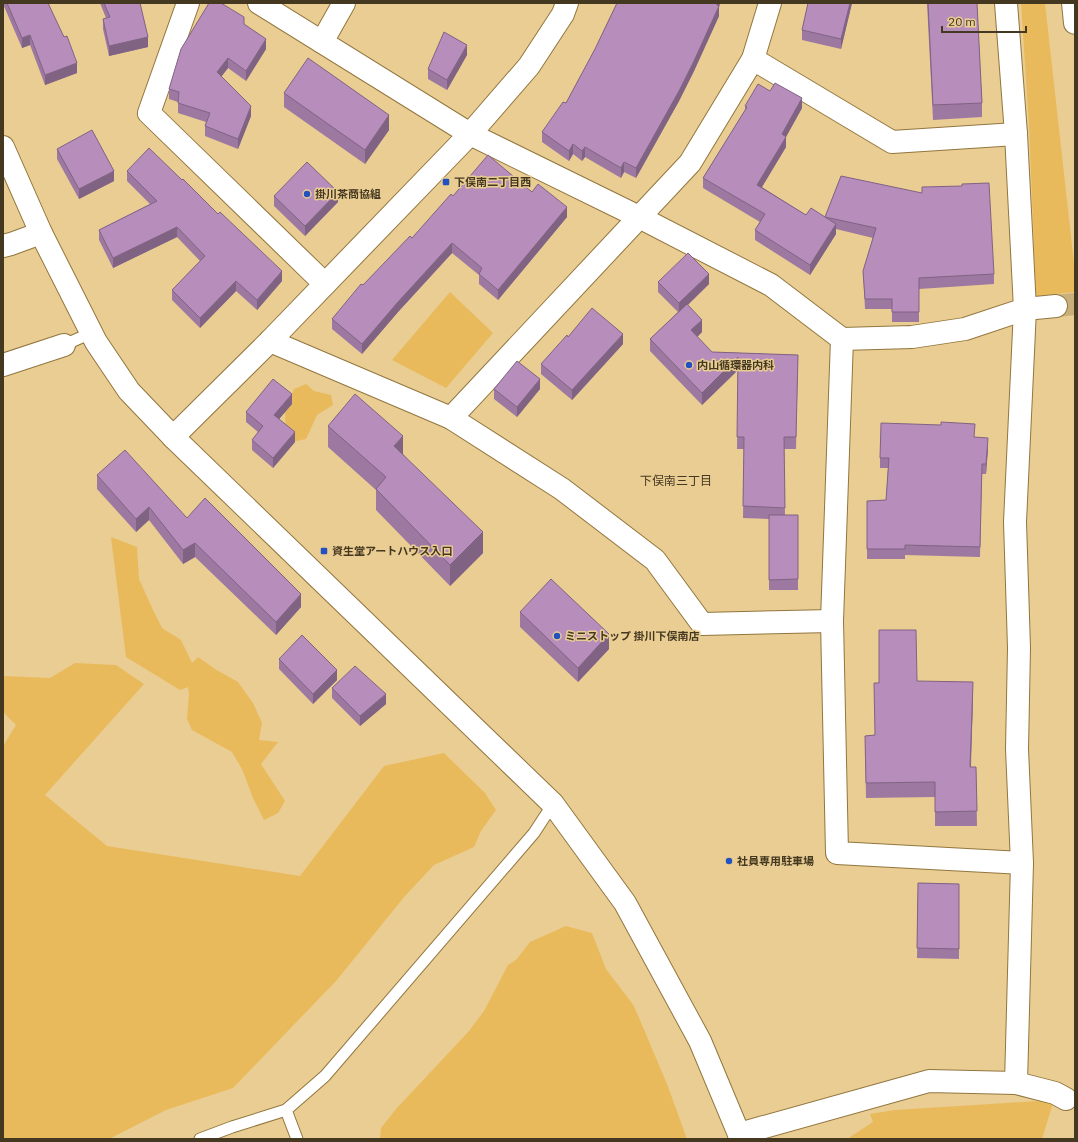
<svg xmlns="http://www.w3.org/2000/svg" width="1078" height="1142" viewBox="0 0 1078 1142" font-family="'IBM Plex Sans','Noto Sans JP',sans-serif">
<style>
.green{fill:#e8ba5c}
.lines{fill:none;stroke-linecap:round;stroke-linejoin:round}
.street-tunnel{stroke:#c9af7c;stroke-width:22;stroke-dasharray:22 11;stroke-linecap:butt}
.lane-casing{stroke:#91763e;stroke-width:13}
.street-casing{stroke:#91763e;stroke-width:24}
.secondary-casing{stroke:#91763e;stroke-width:24}
.highway-casing{stroke:#91763e;stroke-width:24}
.lane{stroke:#fff;stroke-width:11}
.street{stroke:#fff;stroke-width:22}
.secondary{stroke:#fff;stroke-width:22}
.highway{stroke:#fff;stroke-width:22}
.wall{fill:#9d79a1}
.shaded-wall{fill:#806383}
.building{fill:#b78dbb;stroke:#806383}
.poi-dot{fill:#2351bf;stroke:#eacd93;stroke-width:1.5}
.labels{text-anchor:middle;stroke-width:3;stroke-linejoin:round;paint-order:stroke}
.poi-label{font-size:11px;font-weight:bold;fill:#443820;stroke:#eacd93;text-anchor:start}
.neighbourhood-label{font-size:12px;fill:#443820;stroke:#eacd93}
</style>
<rect width="100%" height="100%" fill="#eacd93"/>
<!-- green -->
<g class="green">
<polygon points="1021,3 1045,3 1075,272 1075,292 1036,296 1029,125"/>
<polygon points="450,292 493,333 446,388 392,360"/>
<polygon points="306,384 314,391 331,395 333,405 317,415 306,439 286,443 285,411 294,389"/>
<polygon points="111,537 137,547 139,579 153,610 162,628 181,640 192,663 198,657 215,669 238,682 253,703 262,723 259,740 278,742 261,764 285,801 278,813 264,820 253,798 242,769 232,752 192,730 187,719 189,694 188,687 180,690 126,657"/>
<polygon points="75,663 116,665 144,684 45,795 107,846 300,876 384,766 444,753 485,793 496,810 481,831 474,847 434,865 405,896 336,981 233,1088 166,1110 109,1139 3,1139 3,746 16,725 3,712 3,676 50,678"/>
<polygon points="566,926 592,933 606,969 634,1006 667,1084 687,1139 380,1139 381,1128 396,1109 469,1031 484,1011 508,965 516,960 530,942"/>
<polygon points="1054,1100 1042,1139 847,1139 873,1122 870,1114 895,1110"/>
</g>
<g class="lines">
<!-- street-tunnel -->
<polyline class="street-tunnel" points="1056,306 1075,304"/>
<defs>
<g id="lane">
<polyline points="64,345 91,333"/>
<polyline points="286,1110 297,1139"/>
<polyline points="200,1139 232,1127 286,1110 325,1076 534,833 553,804"/>
</g>
<g id="street">
<polyline points="188,3 149,113 325,284"/>
<polyline points="259,3 470,134 639,217 771,285 842,339 912,337 965,329 1025,309 1056,306"/>
<polyline points="1006,3 1016,134 1025,309 1015,522 1019,648 1017,749 1022,863 1016,1083"/>
<polyline points="322,42 344,3"/>
<polyline points="753,59 892,142 1016,134"/>
<polyline points="3,246 11,244 41,233"/>
<polyline points="842,339 832,621 837,853 1022,863"/>
<polyline points="270,341 451,418 562,489 655,560 702,624 832,621"/>
<polyline points="3,365 64,345"/>
<polyline points="451,418 690,163 753,59 770,3"/>
</g>
<g id="secondary">
<polyline points="3,147 41,233 96,342 129,391 173,437 553,804 625,903 700,1041 741,1139"/>
<polyline points="173,437 270,341 470,134 529,66 563,14 567,3"/>
<polyline points="739,1134 929,1081 1016,1083 1055,1093 1066,1099"/>
</g>
<polyline id="highway" points="1073,3 1075,23"/>
</defs>
<!-- lane casing -->
<use href="#lane" class="lane-casing"/>
<!-- street casing -->
<use href="#street" class="street-casing"/>
<!-- secondary casing -->
<use href="#secondary" class="secondary-casing"/>
<!-- highway casing -->
<use href="#highway" class="highway-casing"/>
<!-- lane -->
<use href="#lane" class="lane"/>
<!-- street -->
<use href="#street" class="street"/>
<!-- secondary -->
<use href="#secondary" class="secondary"/>
<!-- highway -->
<use href="#highway" class="highway"/>
</g>
<!-- wall -->
<g class="wall">
<polygon points="3,3 48,3 77,73 45,85 30,45 22,48 3,4"/>
<polygon points="100,3 140,3 148,47 109,56 103,29 103,19 106,18"/>
<polygon points="617,3 720,3 719,7 719,16 694,71 679,101 636,178 624,172 621,178 585,157 582,161 573,154 569,161 542,142 542,132 566,103 595,49"/>
<polygon points="808,3 852,3 841,49 802,40 802,30"/>
<polygon points="927,3 977,3 982,103 982,117 933,120"/>
<polygon points="244,24 266,49 246,81 228,68 221,77 251,116 238,149 205,136 205,126 206,122 178,113 178,102 169,99 169,89"/>
<polygon points="467,55 447,90 428,79 428,69"/>
<polygon points="284,93 389,130 365,164 284,107"/>
<polygon points="745,106 802,108 786,137 786,147 762,187 806,215 825,217 841,176 994,274 994,284 919,289 919,322 892,322 892,309 865,309 863,271 873,238 836,229 836,234 810,275 755,240 755,230 760,222 703,188 703,178 745,110"/>
<polygon points="57,149 114,181 79,199 57,159"/>
<polygon points="127,171 282,281 257,310 236,291 200,328 172,300 172,290 200,261 177,237 113,268 99,240 99,230 150,204 127,181"/>
<polygon points="532,192 567,217 498,300 479,284 479,275 452,253 398,312 362,354 332,329 332,319 363,285 412,238 453,196"/>
<polygon points="274,196 338,202 305,236 274,206"/>
<polygon points="658,282 709,284 688,305 702,332 697,337 712,352 798,355 796,449 784,449 785,515 798,515 798,590 769,590 769,519 743,518 744,449 737,449 738,370 702,405 650,351 650,339 678,312 658,292"/>
<polygon points="568,337 623,344 572,400 541,374 541,364"/>
<polygon points="494,389 540,389 517,417 494,399"/>
<polygon points="292,404 279,419 295,442 273,468 252,450 252,440 258,432 246,422 246,412"/>
<polygon points="328,426 403,454 483,553 450,586 376,510 376,490 328,447"/>
<polygon points="975,437 988,448 986,474 982,474 980,557 905,555 905,559 867,559 867,501 886,500 888,468 880,468 880,458"/>
<polygon points="97,475 187,518 301,607 276,635 195,557 183,564 149,520 136,532 97,489"/>
<polygon points="520,612 609,649 578,682 520,627"/>
<polygon points="279,659 337,680 313,704 279,669"/>
<polygon points="917,681 973,697 971,767 976,767 977,826 935,826 935,797 866,798 865,736 875,735 879,683"/>
<polygon points="332,688 386,704 360,726 332,698"/>
<polygon points="918,883 959,884 959,959 917,958"/>
</g>
<!-- shaded-wall -->
<g class="shaded-wall">
<polygon points="717,3 720,3 719,7 719,16 694,71 679,101 636,178 636,168"/>
<polygon points="850,3 852,3 841,49 841,39"/>
<polygon points="30,35 30,45 22,48 22,38"/>
<polygon points="148,37 148,47 109,56 109,46"/>
<polygon points="266,39 266,49 246,81 246,71"/>
<polygon points="467,45 467,55 447,90 447,80"/>
<polygon points="228,58 228,68 217,82 217,72"/>
<polygon points="77,63 77,73 45,85 45,75"/>
<polygon points="802,98 802,108 782,144 782,134"/>
<polygon points="251,106 251,116 238,149 238,139"/>
<polygon points="389,115 389,130 365,164 365,150"/>
<polygon points="786,137 786,147 757,195 757,185"/>
<polygon points="573,144 573,154 569,161 569,151"/>
<polygon points="585,147 585,157 582,161 582,151"/>
<polygon points="624,162 624,172 621,178 621,168"/>
<polygon points="114,171 114,181 79,199 79,189"/>
<polygon points="338,192 338,202 305,236 305,226"/>
<polygon points="567,207 567,217 498,300 498,290"/>
<polygon points="836,224 836,234 810,275 810,265"/>
<polygon points="177,227 177,237 113,268 113,258"/>
<polygon points="452,243 452,253 398,312 362,354 362,344 398,302"/>
<polygon points="282,271 282,281 257,310 257,300"/>
<polygon points="709,274 709,284 679,313 679,303"/>
<polygon points="236,281 236,291 200,328 200,318"/>
<polygon points="702,320 702,332 691,343 691,330"/>
<polygon points="623,334 623,344 572,400 572,390"/>
<polygon points="738,357 738,370 702,405 702,393"/>
<polygon points="540,379 540,389 517,417 517,407"/>
<polygon points="292,394 292,404 274,425 274,415"/>
<polygon points="295,432 295,442 273,468 273,458"/>
<polygon points="403,436 403,457 394,446"/>
<polygon points="988,438 988,448 986,474 986,464"/>
<polygon points="149,507 149,520 136,532 136,519"/>
<polygon points="483,532 483,553 450,586 450,565"/>
<polygon points="195,543 195,557 183,564 183,550"/>
<polygon points="301,594 301,607 276,635 276,622"/>
<polygon points="609,634 609,649 578,682 578,668"/>
<polygon points="337,670 337,680 313,704 313,694"/>
<polygon points="973,682 973,697 970,782 970,767"/>
<polygon points="386,694 386,704 360,726 360,716"/>
</g>
<!-- building -->
<g class="building">
<polygon points="7,3 48,3 64,37 67,36 77,63 45,75 30,35 22,38"/>
<polygon points="104,3 140,3 148,37 109,46 103,19 110,17"/>
<polygon points="209,3 221,3 244,17 244,24 266,39 246,71 228,58 217,72 251,106 238,139 205,126 210,113 178,103 179,92 169,89 181,49"/>
<polygon points="617,3 717,3 717,5 719,6 694,61 679,91 636,168 624,162 621,168 585,147 582,151 573,144 569,151 542,132 563,102 566,103 595,49"/>
<polygon points="808,3 850,3 841,39 802,30"/>
<polygon points="928,3 977,3 982,103 933,105"/>
<polygon points="444,32 467,45 447,80 428,69"/>
<polygon points="308,58 389,115 365,150 284,93"/>
<polygon points="775,83 802,98 782,134 786,137 757,185 806,215 811,208 825,217 841,176 922,193 922,187 962,186 962,184 989,183 994,274 919,278 919,312 892,312 892,299 865,299 863,271 876,228 825,217 836,224 810,265 755,230 765,214 703,178 747,107 745,106 758,84 770,91"/>
<polygon points="92,130 114,171 79,189 57,149"/>
<polygon points="149,148 182,180 183,179 218,214 220,212 282,271 257,300 236,281 200,318 172,290 205,256 177,227 113,258 99,230 157,201 127,171"/>
<polygon points="488,155 532,192 538,184 567,207 498,290 479,274 482,268 452,243 398,302 362,344 332,319 361,284 363,285 410,236 412,238 451,194 453,196"/>
<polygon points="307,162 338,192 305,226 274,196"/>
<polygon points="688,253 709,274 679,303 658,282"/>
<polygon points="687,304 702,320 691,330 712,352 798,355 796,437 784,437 785,508 743,506 744,437 737,437 738,357 702,393 650,339"/>
<polygon points="592,308 623,334 572,390 541,364 567,335 568,337"/>
<polygon points="517,361 540,379 517,407 494,389"/>
<polygon points="273,379 292,394 274,415 295,432 273,458 252,440 263,426 246,412"/>
<polygon points="355,394 403,436 394,446 483,532 450,565 376,489 386,477 328,426"/>
<polygon points="941,422 975,424 974,437 988,438 986,464 982,464 980,547 905,545 905,549 867,549 867,501 886,500 889,458 880,458 881,423 941,425"/>
<polygon points="125,450 187,518 205,498 301,594 276,622 195,543 183,550 149,507 136,519 97,475"/>
<polygon points="769,515 798,515 798,579 769,580"/>
<polygon points="551,579 609,634 578,668 520,612"/>
<polygon points="879,630 916,630 917,681 973,682 970,767 976,767 977,811 935,812 935,782 866,783 865,736 875,735 874,683 879,683"/>
<polygon points="302,635 337,670 313,694 279,659"/>
<polygon points="355,666 386,694 360,716 332,688"/>
<polygon points="918,883 959,884 959,949 917,948"/>
</g>
<!-- markers -->
<g class="poi-dot">
<rect x="442" y="178" width="8" height="8" rx="2"/>
<circle cx="307" cy="194" r="4"/>
<circle cx="689" cy="365" r="4"/>
<rect x="320" y="547" width="8" height="8" rx="2"/>
<circle cx="557" cy="636" r="4"/>
<circle cx="729" cy="861" r="4"/>
</g>
<g class="labels">
<!-- poi labels -->
<g class="poi-label">
<text x="454" y="186">下俣南二丁目西</text>
<text x="315" y="198">掛川茶商協組</text>
<text x="697" y="369">内山循環器内科</text>
<text x="332" y="555">資生堂アートハウス入口</text>
<text x="565" y="640">ミニストップ 掛川下俣南店</text>
<text x="737" y="865">社員専用駐車場</text>
</g>
<!-- neighbourhood labels -->
<g class="neighbourhood-label">
<text x="676" y="485">下俣南三丁目</text>
</g>
</g>
<!-- border -->
<rect width="1078" height="1142" fill="none" stroke="#443820" stroke-width="8"/>
<!-- scale -->
<path d="M942 26v6h84v-6" fill="none" stroke="#443820" stroke-width="2"/>
<text x="948" y="26" font-size="12" fill="#443820" stroke="#eacd93" stroke-width="3" paint-order="stroke">20 m</text>
</svg>
